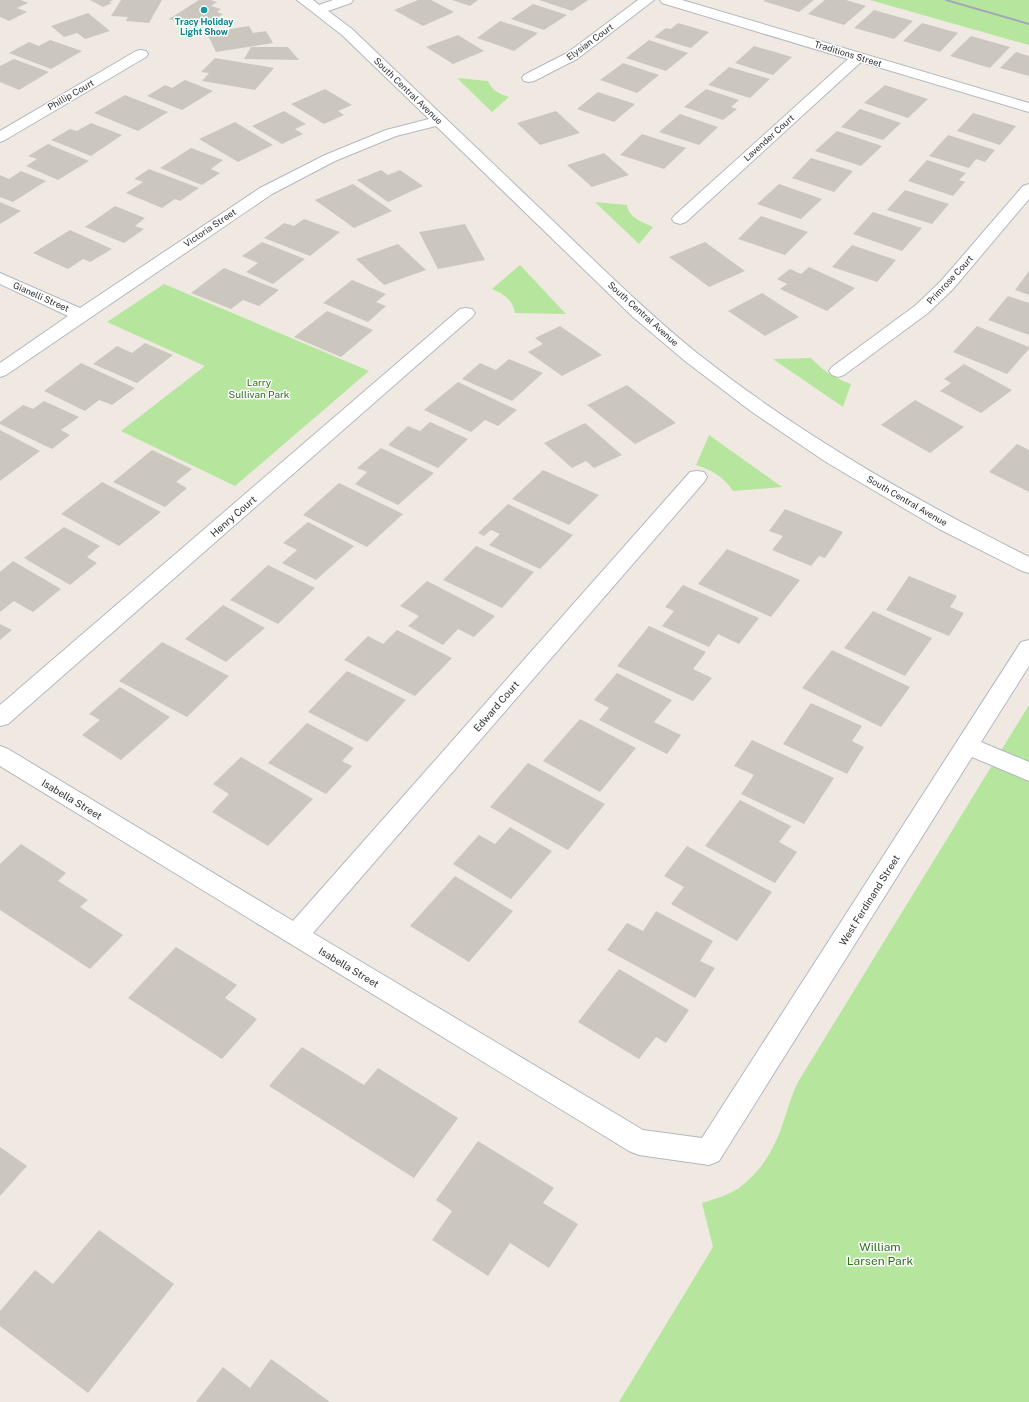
<svg xmlns="http://www.w3.org/2000/svg" width="1029" height="1402" viewBox="0 0 1029 1402" font-family="'Public Sans',sans-serif">
<style>
.green{fill:#b6e59e}
.building{fill:#cbc7bf}
.lines{fill:none;stroke-linecap:round;stroke-linejoin:round}
.minor-casing{stroke:#b4b7c1;stroke-width:2}
.minor{fill:#fff;fill-rule:evenodd}
.rail{stroke:#a3a6b8;stroke-width:2}
.culture-dot{fill:#0f9aa8;stroke:#fff;stroke-width:1.5}
.labels{text-anchor:middle;stroke-width:3;stroke-linejoin:round;paint-order:stroke}
.far-culture-label{font-size:9px;font-weight:bold;fill:#0d838f;stroke:#fff}
.far-street-label{font-size:9px;fill:#2e2e2e;stroke:#fff}
.park-label{font-size:10px;fill:#2c6e1b;stroke:#fff}
.street-label{font-size:10px;fill:#2e2e2e;stroke:#fff}
.near-park-label{font-size:12px;fill:#2c6e1b;stroke:#fff}
</style>
<rect width="100%" height="100%" fill="#efe9e1"/>
<!-- green -->
<g class="green">
<polygon points="870,0 1029,0 1029,45"/>
<path d="M457 78 488 81C492 91 500 94 509 97L492 112Z"/>
<path d="M595 202 627 205C629 218 642 222 653 227L639 244Z"/>
<path d="M520 265 566 314 515 313C513 300 504 294 492 289Z"/>
<polygon points="164,284 369,371 235,486 121,431 205,366 107,322"/>
<path d="M811 358C823 371 834 378 851 384L843 407 773 359Z"/>
<path d="M709 435 782 487 733 491C724 477 712 470 696 465Z"/>
<path d="M1029 705V1402H619L713 1247 702 1203C715 1199 728 1195 739 1188 761 1172 775 1148 783 1123 788 1109 791 1096 798 1082Z"/>
</g>
<!-- building -->
<g class="building">
<polygon points="0,0 21,0 28,3 17,8 27,12 9,21 0,17"/>
<polygon points="90,0 113,0 109,2 112,3 103,7"/>
<polygon points="121,0 162,0 149,23 126,21 128,17 111,16"/>
<polygon points="199,0 211,0 217,2 211,6 221,9 217,12 223,14 206,25 194,21 188,25 169,19"/>
<polygon points="418,0 431,0 454,12 423,26 394,10"/>
<polygon points="452,0 478,0 470,6"/>
<polygon points="539,0 588,0 572,11"/>
<polygon points="765,0 814,0 799,12 763,1"/>
<polygon points="825,0 846,0 866,6 844,25 808,14"/>
<polygon points="533,4 567,15 544,30 511,19"/>
<polygon points="874,10 913,21 894,39 854,28"/>
<polygon points="88,13 110,31 85,39 77,33 64,37 51,26"/>
<polygon points="500,21 538,33 514,51 477,38"/>
<polygon points="678,23 709,32 691,48 654,37 666,28 671,29"/>
<polygon points="922,23 958,33 940,52 903,41"/>
<polygon points="249,26 253,33 266,31 273,43 216,52 207,33"/>
<polygon points="458,35 484,51 453,64 426,47"/>
<polygon points="971,36 1010,47 990,68 950,56"/>
<polygon points="50,40 82,51 51,69 9,53 29,42 39,46"/>
<polygon points="649,40 688,53 666,71 626,58"/>
<polygon points="754,46 792,57 773,75 735,63"/>
<polygon points="251,47 288,47 299,60 244,59"/>
<polygon points="1016,52 1029,56 1029,76 1000,68"/>
<polygon points="215,58 274,68 255,90 202,81 209,73 201,72"/>
<polygon points="14,59 49,72 19,90 0,82 0,66"/>
<polygon points="623,63 659,75 637,93 600,80"/>
<polygon points="729,67 770,79 750,98 708,85"/>
<polygon points="185,80 213,91 182,110 147,96 165,85 172,88"/>
<polygon points="885,85 928,99 908,118 864,103"/>
<polygon points="325,89 352,105 338,111 344,115 324,124 291,104"/>
<polygon points="706,89 739,100 731,107 737,109 723,120 684,107"/>
<polygon points="598,92 635,104 614,122 577,109"/>
<polygon points="125,95 168,112 138,131 94,113"/>
<polygon points="860,109 901,123 883,140 841,127"/>
<polygon points="284,111 306,124 295,129 303,134 282,144 252,126"/>
<polygon points="556,111 580,133 540,145 517,123"/>
<polygon points="973,113 1016,126 1000,145 957,131"/>
<polygon points="680,114 718,127 699,145 659,132"/>
<polygon points="235,122 273,145 238,162 199,139"/>
<polygon points="91,123 122,135 91,156 51,140 70,129 77,131"/>
<polygon points="837,131 882,146 861,166 815,151"/>
<polygon points="642,134 686,148 664,169 620,155"/>
<polygon points="948,135 995,150 985,162 976,159 969,168 929,156"/>
<polygon points="48,144 89,161 58,180 26,166 37,159 28,156"/>
<polygon points="191,148 223,160 211,169 220,173 202,185 160,168"/>
<polygon points="604,153 629,175 592,187 567,165"/>
<polygon points="811,158 853,171 834,192 792,178"/>
<polygon points="927,160 966,173 959,180 965,182 953,196 908,181"/>
<polygon points="149,169 199,188 180,201 175,199 162,208 126,193 143,182 134,179"/>
<polygon points="381,170 388,175 400,170 423,186 388,202 357,180"/>
<polygon points="21,171 46,181 13,202 0,197 0,175 9,179"/>
<polygon points="353,184 392,211 354,228 315,200"/>
<polygon points="779,184 822,199 801,219 757,204"/>
<polygon points="905,190 949,204 932,224 887,210"/>
<polygon points="0,202 21,211 0,224"/>
<polygon points="115,206 145,218 135,226 144,229 124,243 85,227"/>
<polygon points="873,212 922,228 902,251 853,234"/>
<polygon points="761,216 808,232 785,255 738,239"/>
<polygon points="304,219 340,232 310,256 264,238 284,223 294,226"/>
<polygon points="465,224 485,260 438,269 419,232"/>
<polygon points="70,230 112,249 90,262 83,259 68,269 33,253"/>
<polygon points="262,242 305,259 273,284 246,272 258,263 242,256"/>
<polygon points="705,242 745,271 709,287 669,257"/>
<polygon points="398,244 426,270 384,285 356,259"/>
<polygon points="852,245 896,260 877,282 832,267"/>
<polygon points="809,267 855,288 827,311 780,289 787,284 777,279 790,269 801,274"/>
<polygon points="224,268 279,290 259,306 243,300 231,309 191,293"/>
<polygon points="1029,271 1029,295 1015,290"/>
<polygon points="352,280 386,294 376,302 386,306 368,322 323,303"/>
<polygon points="762,293 799,317 765,336 728,311"/>
<polygon points="1008,296 1029,303 1029,335 988,320"/>
<polygon points="327,311 373,330 341,357 294,337"/>
<polygon points="560,326 602,355 562,376 528,352 543,344 535,338"/>
<polygon points="977,326 1029,347 1029,349 1007,374 953,352"/>
<polygon points="145,343 173,355 137,383 93,364 117,346 132,353"/>
<polygon points="509,359 543,373 512,401 462,379 480,363 496,370"/>
<polygon points="81,363 135,388 112,405 99,400 85,411 44,391"/>
<polygon points="964,364 1012,390 981,413 940,391 951,383 944,379"/>
<polygon points="458,382 517,410 498,426 485,420 471,432 424,410"/>
<polygon points="627,385 676,423 635,444 587,405"/>
<polygon points="915,400 964,427 930,453 881,425"/>
<polygon points="44,401 79,417 61,430 70,435 52,449 0,424 0,422 23,405 33,409"/>
<polygon points="430,422 468,439 438,468 388,445 408,426 420,431"/>
<polygon points="585,423 622,455 594,468 586,461 572,468 544,443"/>
<polygon points="0,430 40,451 0,481"/>
<polygon points="1017,444 1029,450 1029,492 989,472"/>
<polygon points="381,448 434,473 398,505 355,484 367,472 357,468"/>
<polygon points="152,450 192,469 176,482 187,488 165,507 113,482"/>
<polygon points="543,470 599,495 569,525 512,499"/>
<polygon points="102,482 161,512 119,546 61,514"/>
<polygon points="339,483 403,514 367,547 303,515"/>
<polygon points="508,504 573,535 540,569 489,545 500,534 491,530 484,536 478,533"/>
<polygon points="785,509 843,532 825,558 819,556 811,566 772,550 783,536 769,531"/>
<polygon points="308,522 354,546 316,580 282,563 297,550 283,543"/>
<polygon points="64,527 100,546 87,557 97,563 70,585 24,558"/>
<polygon points="476,546 534,572 502,608 443,580"/>
<polygon points="727,549 800,580 771,617 698,584"/>
<polygon points="13,561 61,589 33,612 14,601 0,612 0,572"/>
<polygon points="268,565 315,588 278,624 230,600"/>
<polygon points="909,576 957,596 950,607 964,613 949,636 886,610"/>
<polygon points="427,581 495,616 474,637 458,629 443,645 408,626 419,616 400,606"/>
<polygon points="683,585 759,618 739,644 718,634 709,647 662,626 674,611 665,607"/>
<polygon points="223,605 265,628 226,662 185,639"/>
<polygon points="873,611 932,638 905,676 844,648"/>
<polygon points="0,624 12,630 0,640"/>
<polygon points="649,626 706,652 693,669 712,678 693,701 617,666"/>
<polygon points="397,630 452,658 415,696 344,660 368,636 383,644"/>
<polygon points="162,642 229,676 187,717 119,681"/>
<polygon points="832,650 910,687 881,727 802,688"/>
<polygon points="347,671 406,700 367,742 308,712"/>
<polygon points="617,673 672,700 654,722 681,735 667,754 599,720 609,708 594,700"/>
<polygon points="120,687 170,717 121,760 82,735 100,720 89,714"/>
<polygon points="811,703 862,726 852,741 864,747 847,774 783,744"/>
<polygon points="580,719 636,748 600,792 543,761"/>
<polygon points="307,723 354,748 342,761 352,766 326,794 268,763"/>
<polygon points="752,740 834,778 804,824 741,794 754,775 734,766"/>
<polygon points="241,757 313,799 268,846 212,812 229,794 213,784"/>
<polygon points="528,763 605,804 568,850 490,807"/>
<polygon points="740,800 791,826 779,842 797,852 775,883 705,846"/>
<polygon points="510,827 552,851 511,899 453,864 479,835 495,844"/>
<polygon points="21,844 66,873 58,881 88,900 80,907 123,935 90,969 0,910 0,864"/>
<polygon points="687,846 772,892 737,941 671,904 684,887 664,876"/>
<polygon points="455,876 513,911 469,962 410,926"/>
<polygon points="656,911 713,941 700,961 715,968 695,998 607,950 627,923 643,931"/>
<polygon points="176,947 237,985 225,998 257,1019 222,1059 128,998"/>
<polygon points="619,969 689,1010 666,1043 656,1037 639,1059 578,1022"/>
<polygon points="302,1047 364,1085 378,1068 458,1118 414,1178 269,1086"/>
<polygon points="478,1141 554,1188 543,1203 578,1224 549,1268 510,1243 488,1276 432,1240 452,1211 436,1200"/>
<polygon points="0,1147 27,1166 0,1196"/>
<polygon points="99,1230 174,1284 88,1393 0,1326 0,1311 35,1270 53,1284"/>
<polygon points="271,1359 330,1402 196,1402 223,1367 250,1388"/>
</g>
<g class="lines">
<defs>
<g id="minor">
<path d="M297 0H313L319 5 333 0H353L351 3 328 11 352 29C418 92 484 155 550 218 598 264 645 311 697 353 799 434 913 499 1029 557V573L1022 571 939 529 826 462 752 412 685 361 633 317 436 126 396 136 335 161 272 194 6 375 0 377V363L68 316 0 284V273L80 308 260 188 325 155 386 130 429 119 342 35Z"/>
<polygon points="638,0 654,0 577,59 534,81 529,82 524,81 522,78 524,75 567,53"/>
<polygon points="660,0 682,0 1029,103 1029,112 861,62 686,222 680,224 674,222 672,219 674,216 848,59 662,3"/>
<polygon points="141,50 146,51 148,54 146,57 5,140 0,142 0,131 136,51"/>
<polygon points="1029,184 1029,199 953,289 928,313 844,375 838,377 832,375 829,371 832,367 916,305 941,281 1023,186"/>
<polygon points="466,308 472,309 475,313 472,317 8,724 0,726 0,705 460,309"/>
<polygon points="697,471 704,472 707,477 704,482 313,933 643,1130 702,1138 1021,642 1029,640 1029,666 981,742 1029,762 1029,781 972,757 719,1161 709,1165 639,1155 629,1151 0,766 0,746 8,749 293,921 690,472"/>
</g>
</defs>
<!-- minor casing -->
<use href="#minor" class="minor-casing"/>
<!-- minor -->
<use href="#minor" class="minor"/>
<!-- rail -->
<polyline class="rail" points="946,0 1029,24"/>
</g>
<!-- markers -->
<circle class="culture-dot" cx="204" cy="10" r="4"/>
<g class="labels">
<!-- far-culture labels -->
<g class="far-culture-label">
<text x="204" y="25">Tracy Holiday<tspan x="204" dy="10">Light Show</tspan></text>
</g>
<!-- far-street labels -->
<g class="far-street-label">
<text transform="translate(590 42) rotate(-36)" y="3">Elysian Court</text>
<text transform="translate(848 54) rotate(17)" y="3">Traditions Street</text>
<text transform="translate(408 91) rotate(44)" y="3">South Central Avenue</text>
<text transform="translate(71 95) rotate(-30)" y="3">Phillip Court</text>
<text transform="translate(769 138) rotate(-42)" y="3">Lavender Court</text>
<text transform="translate(210 228) rotate(-34)" y="3">Victoria Street</text>
<text transform="translate(950 280) rotate(-47)" y="3">Primrose Court</text>
<text transform="translate(41 297) rotate(24)" y="3">Gianelli Street</text>
<text transform="translate(643 314) rotate(42)" y="3">South Central Avenue</text>
<text transform="translate(907 501) rotate(30)" y="3">South Central Avenue</text>
</g>
<!-- park labels -->
<g class="park-label">
<text x="259" y="386">Larry<tspan x="259" dy="12">Sullivan Park</tspan></text>
</g>
<!-- street labels -->
<g class="street-label">
<text transform="translate(233 516) rotate(-41)" y="4">Henry Court</text>
<text transform="translate(496 706) rotate(-49)" y="4">Edward Court</text>
<text transform="translate(72 799) rotate(31)" y="4">Isabella Street</text>
<text transform="translate(869 900) rotate(-58)" y="4">West Ferdinand Street</text>
<text transform="translate(349 967) rotate(31)" y="4">Isabella Street</text>
</g>
<!-- near-park labels -->
<g class="near-park-label">
<text x="880" y="1251">William<tspan x="880" dy="14">Larsen Park</tspan></text>
</g>
</g>
</svg>
